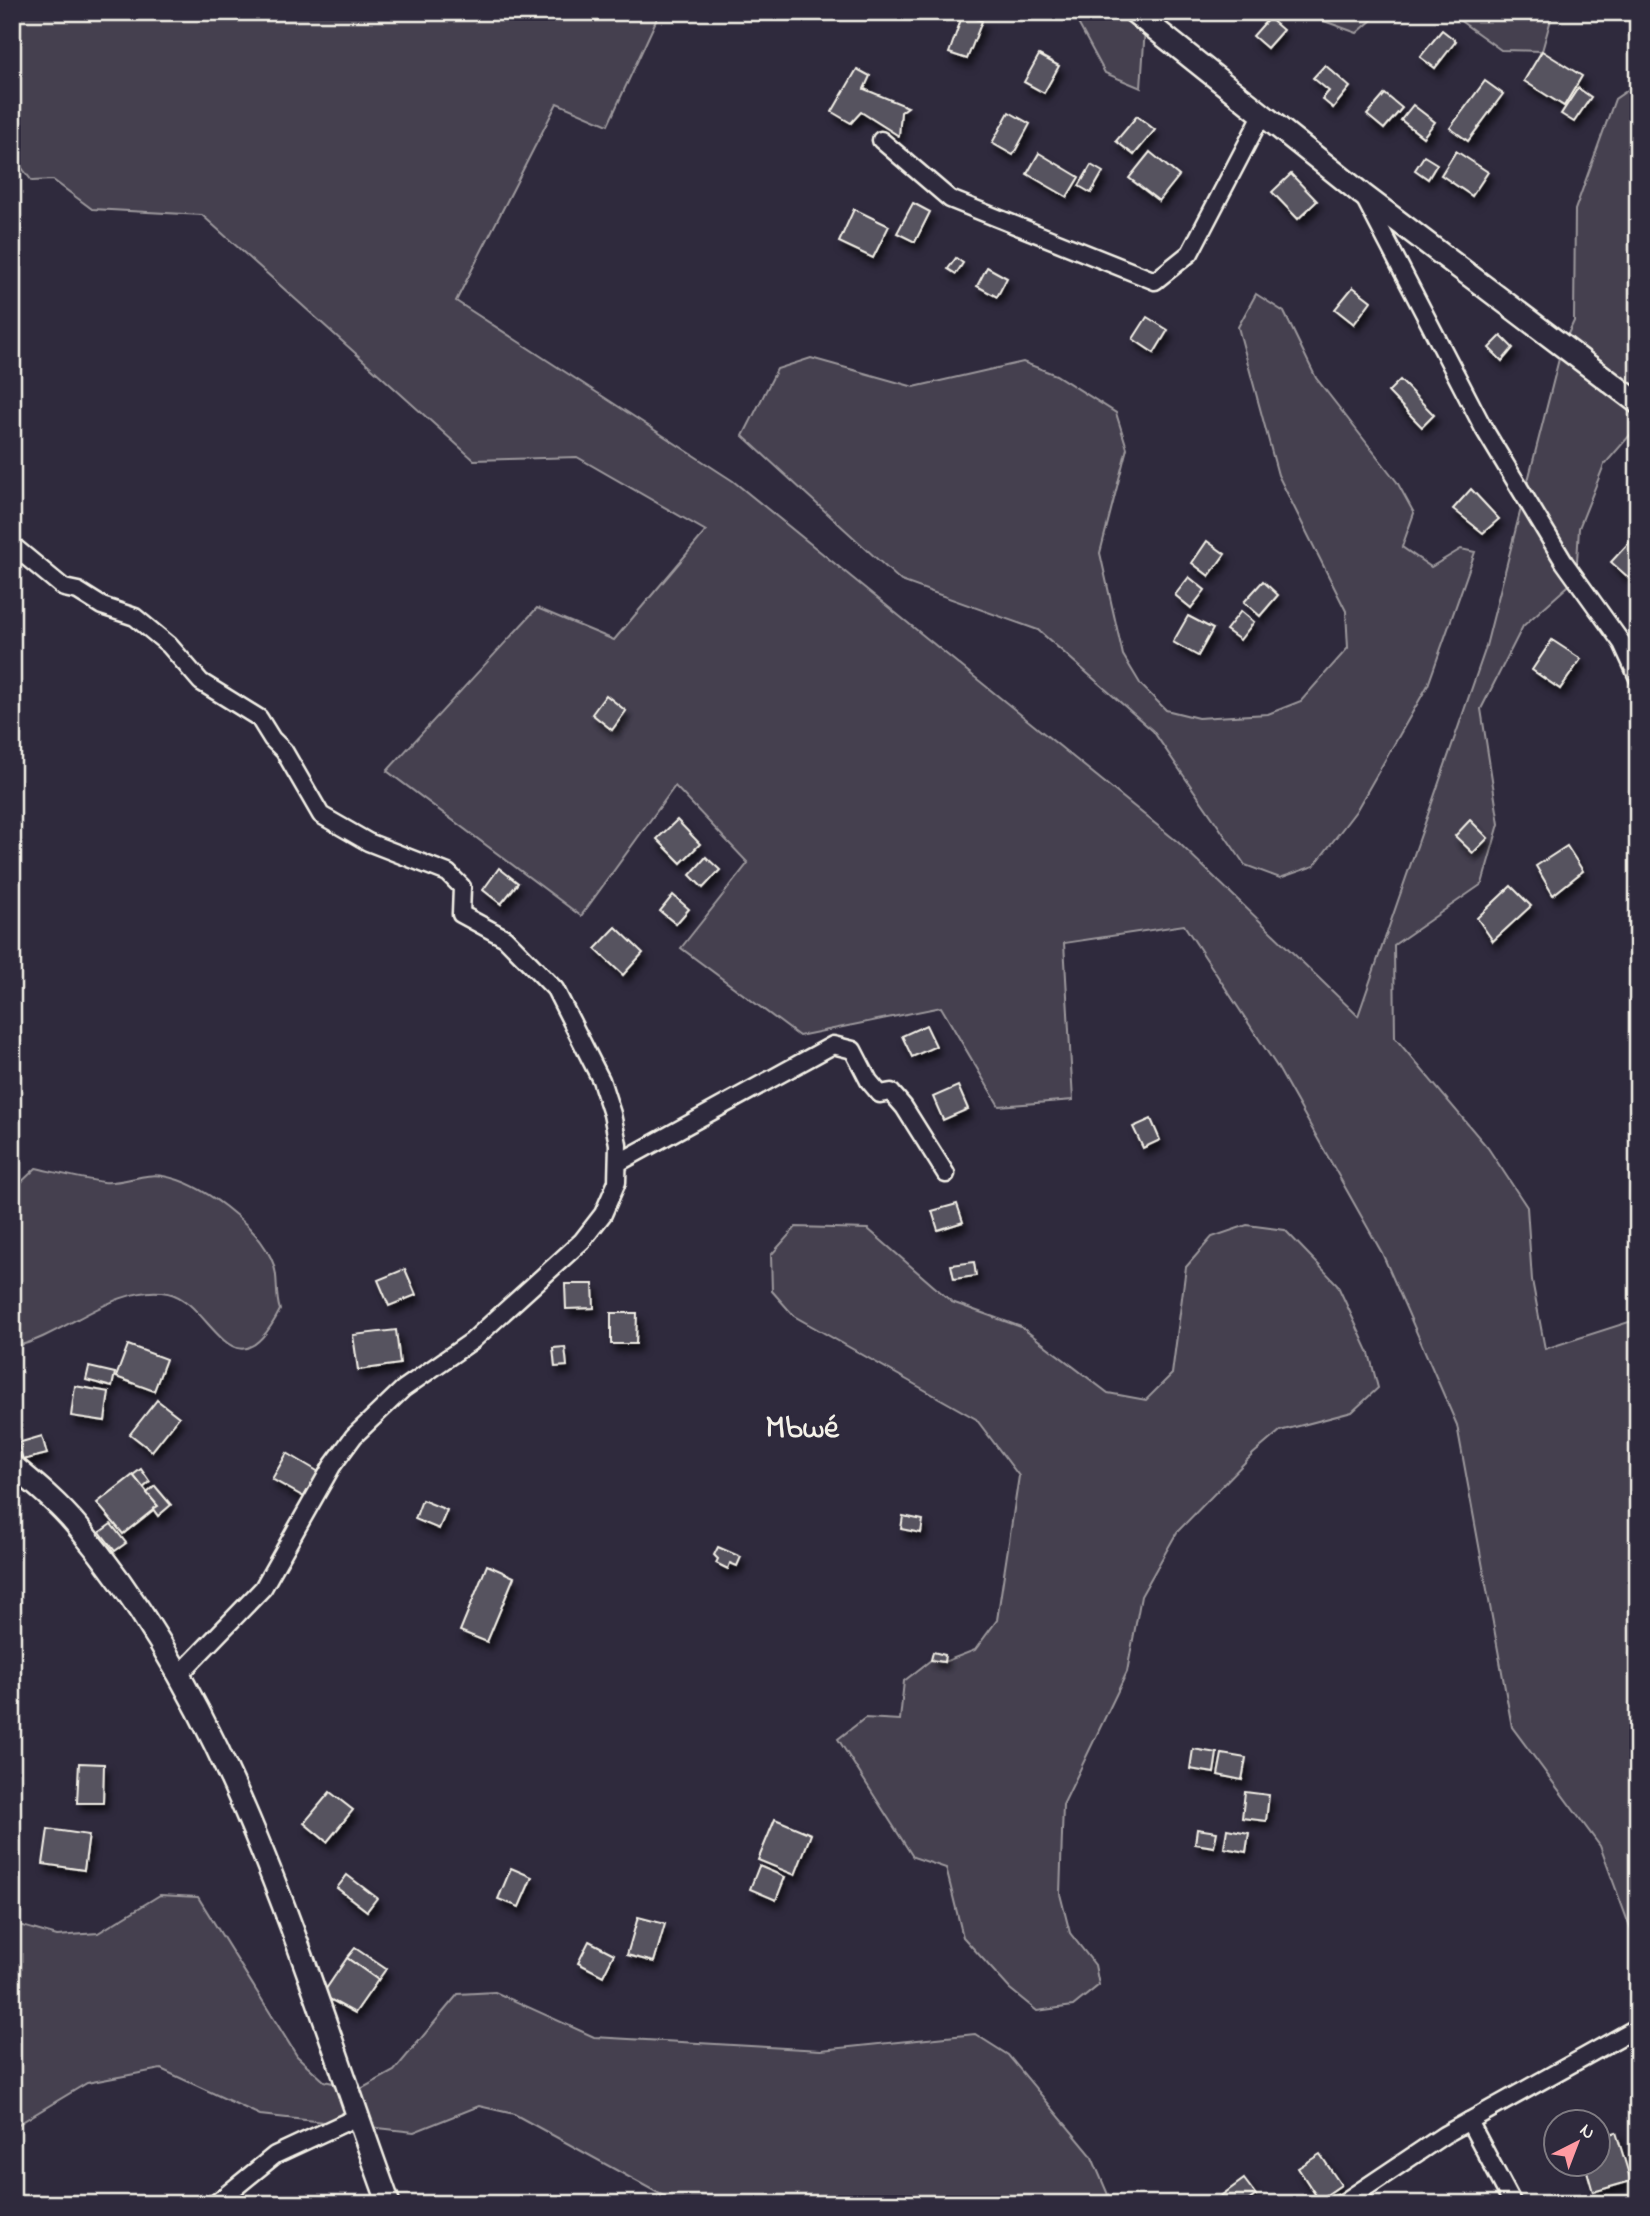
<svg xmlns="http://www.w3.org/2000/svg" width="1650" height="2216" viewBox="0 0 1650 2216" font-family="'Indie Flower',sans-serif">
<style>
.green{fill:#454050;stroke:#9c989c;stroke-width:2}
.building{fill:#56525f;stroke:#f4f1e8;stroke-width:2;filter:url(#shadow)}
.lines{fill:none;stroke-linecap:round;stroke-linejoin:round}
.minor-casing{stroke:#f4f1e8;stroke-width:21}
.tertiary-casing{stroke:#f4f1e8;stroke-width:26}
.minor{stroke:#2f2a3d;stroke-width:16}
.tertiary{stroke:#2f2a3d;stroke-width:21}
.labels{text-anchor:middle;stroke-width:5;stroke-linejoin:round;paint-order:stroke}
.quarter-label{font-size:33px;font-weight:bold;fill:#f4f1e8;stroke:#2f2a3d}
</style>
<defs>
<filter id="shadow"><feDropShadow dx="4" dy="7" stdDeviation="3.5" flood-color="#0009"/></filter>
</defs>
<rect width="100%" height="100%" fill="#2f2a3d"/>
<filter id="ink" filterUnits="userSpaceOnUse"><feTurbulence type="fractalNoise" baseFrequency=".0143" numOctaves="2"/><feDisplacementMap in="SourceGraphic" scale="14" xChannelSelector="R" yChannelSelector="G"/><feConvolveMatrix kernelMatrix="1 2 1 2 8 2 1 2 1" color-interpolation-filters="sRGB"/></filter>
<g filter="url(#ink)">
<!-- green -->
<g class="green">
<polygon points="12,12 660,12 608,125 557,103 456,301 733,481 1179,843 1358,1016 1485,650 1562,347 1574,321 1575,210 1615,99 1638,83 1638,426 1604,465 1579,528 1576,579 1523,626 1481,709 1499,824 1482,884 1394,945 1395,1038 1488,1148 1527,1207 1532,1280 1545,1349 1638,1319 1638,1949 1600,1846 1512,1727 1457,1425 1382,1253 1278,1068 1184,925 1064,943 1073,1100 999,1106 941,1007 799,1036 681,948 748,863 675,786 581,916 387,771 537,608 614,640 706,531 577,457 474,460 202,215 92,209 53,180 32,181 12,155"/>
<polygon points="1072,12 1146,12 1141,88 1105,73"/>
<polygon points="1323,12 1381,12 1357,33 1324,21"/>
<polygon points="1448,12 1553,12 1542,51 1501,50"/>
<polygon points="1256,294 1284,312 1316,378 1397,482 1414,513 1402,547 1431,567 1461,549 1475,552 1428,685 1356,811 1314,866 1280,878 1245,865 1153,731 1038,630 901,581 743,436 777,369 811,358 914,387 1023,362 1056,375 1116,413 1127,448 1100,553 1123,655 1141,685 1166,710 1198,718 1268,714 1301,701 1348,648 1346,611 1278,475 1238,327"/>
<path d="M36 1168C58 1173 81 1179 104 1182 123 1184 145 1172 163 1176 202 1183 254 1223 271 1258 280 1276 274 1292 280 1310 233 1402 212 1302 168 1293 116 1282 61 1339 12 1347V1191Z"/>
<polygon points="1247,1225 1285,1230 1337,1284 1369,1353 1378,1388 1352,1412 1280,1431 1253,1454 1177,1532 1141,1596 1127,1672 1063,1805 1060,1894 1070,1933 1095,1965 1099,1985 1073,2006 1037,2011 1010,1989 963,1937 946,1868 913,1857 838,1739 865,1718 900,1720 904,1681 931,1660 944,1662 975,1650 997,1620 1019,1476 976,1419 794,1316 772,1291 771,1255 796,1227 868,1229 952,1302 1021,1327 1108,1393 1146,1400 1172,1374 1186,1267 1212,1237"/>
<polygon points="160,1895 198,1897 297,2056 324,2081 361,2089 394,2071 458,1994 495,1992 594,2037 821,2050 975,2034 1008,2055 1091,2155 1112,2204 678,2204 514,2114 479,2106 414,2132 260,2115 161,2069 87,2083 12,2128 12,1923 57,1936 98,1933"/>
</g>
<!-- building -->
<g class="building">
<polygon points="963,14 982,21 967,59 949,53"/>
<polygon points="1269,18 1283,30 1267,48 1253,36"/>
<polygon points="1442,30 1456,41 1435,68 1420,57"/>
<polygon points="1542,51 1582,76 1564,106 1524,81"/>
<polygon points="1039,55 1059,66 1044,93 1024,82"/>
<polygon points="1325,65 1350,87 1333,108 1322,99 1329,91 1313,78"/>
<polygon points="857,69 870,76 864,89 908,107 901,112 899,136 861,112 851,123 832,112"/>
<polygon points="1485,81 1503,94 1468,141 1450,128"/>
<polygon points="1578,88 1591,97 1574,122 1561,114"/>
<polygon points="1385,94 1402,108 1384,129 1367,115"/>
<polygon points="1413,105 1435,122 1423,137 1401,120"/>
<polygon points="1009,112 1030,124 1013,155 992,143"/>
<polygon points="1137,116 1155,130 1134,155 1116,141"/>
<polygon points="1456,151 1488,172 1472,196 1441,175"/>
<polygon points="1150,152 1179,176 1159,201 1129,178"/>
<polygon points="1039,153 1079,177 1067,197 1027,174"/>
<polygon points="1424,156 1437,164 1428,179 1415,170"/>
<polygon points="1091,165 1103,172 1091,193 1079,186"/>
<polygon points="1291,174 1317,201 1298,219 1272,192"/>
<polygon points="913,203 930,212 915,242 897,233"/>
<polygon points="854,209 889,226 873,258 839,242"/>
<polygon points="956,258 963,263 956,274 948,269"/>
<polygon points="987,267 1007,278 997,297 977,286"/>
<polygon points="1353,287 1371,301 1354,324 1335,309"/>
<polygon points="1147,317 1168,330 1154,353 1133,339"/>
<polygon points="1501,336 1513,348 1502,361 1489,348"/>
<polygon points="1400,380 1434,415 1422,427 1388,392"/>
<polygon points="1471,489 1499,519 1483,533 1453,509"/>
<polygon points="1636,535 1638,536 1638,586 1611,562"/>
<polygon points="1207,541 1225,554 1209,576 1192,563"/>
<polygon points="1189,577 1205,590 1191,608 1175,595"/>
<polygon points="1263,581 1278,595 1260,616 1244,602"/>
<polygon points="1241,611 1254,622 1240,640 1226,630"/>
<polygon points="1188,616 1213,629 1198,656 1173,642"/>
<polygon points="1552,640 1581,659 1560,689 1532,670"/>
<polygon points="606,695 626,711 612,730 592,714"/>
<polygon points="677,820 700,844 681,863 657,839"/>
<polygon points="1470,820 1488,838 1473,853 1455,836"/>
<polygon points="1567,846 1583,871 1553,895 1536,866"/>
<polygon points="706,857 720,870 703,888 690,875"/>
<polygon points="499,868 518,883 501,904 483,890"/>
<polygon points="1511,886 1531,906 1493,941 1477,918"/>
<polygon points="673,895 689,909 676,924 660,911"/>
<polygon points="616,927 643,953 623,975 595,949"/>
<polygon points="926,1025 936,1046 912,1057 902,1036"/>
<polygon points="958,1086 968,1109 943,1120 933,1097"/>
<polygon points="1151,1119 1160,1140 1143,1148 1133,1127"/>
<polygon points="957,1204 963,1222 938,1230 932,1211"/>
<polygon points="974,1262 976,1276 954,1279 951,1265"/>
<polygon points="405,1269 416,1295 389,1306 378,1280"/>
<polygon points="565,1284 593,1284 594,1308 566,1309"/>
<polygon points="611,1313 637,1313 636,1344 611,1344"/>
<polygon points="396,1330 400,1364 358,1370 353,1335"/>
<polygon points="128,1345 166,1359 154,1391 116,1377"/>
<polygon points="565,1347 567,1366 555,1367 553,1348"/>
<polygon points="89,1367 115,1373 112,1387 86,1380"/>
<polygon points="75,1386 109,1392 105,1421 71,1416"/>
<polygon points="157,1400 179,1417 152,1451 130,1434"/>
<polygon points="42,1436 47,1454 23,1460 18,1443"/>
<polygon points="287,1453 319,1472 304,1497 272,1479"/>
<polygon points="141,1469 150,1482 143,1488 133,1475"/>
<polygon points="133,1475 158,1506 123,1534 97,1503"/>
<polygon points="155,1486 171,1505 158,1516 153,1509 158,1506 147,1493"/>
<polygon points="422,1500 447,1510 439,1529 415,1519"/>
<polygon points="903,1516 923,1520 921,1533 901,1529"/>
<polygon points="111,1524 126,1543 115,1551 100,1532"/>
<polygon points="718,1547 741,1557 737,1566 730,1563 728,1569 716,1563 718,1559 714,1555"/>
<polygon points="487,1565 514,1577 487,1642 460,1631"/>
<polygon points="933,1652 945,1655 944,1662 931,1660"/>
<polygon points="1193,1749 1217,1753 1214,1773 1190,1769"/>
<polygon points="1222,1754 1246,1758 1242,1780 1218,1775"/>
<polygon points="79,1763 104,1764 103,1803 77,1803"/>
<polygon points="330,1792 353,1810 327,1842 304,1823"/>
<polygon points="1245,1792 1269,1795 1266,1821 1242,1818"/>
<polygon points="775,1819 811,1834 795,1875 758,1860"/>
<polygon points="48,1829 89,1835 84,1870 43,1864"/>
<polygon points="1197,1829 1217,1832 1214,1847 1195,1844"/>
<polygon points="1227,1829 1249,1833 1246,1852 1224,1848"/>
<polygon points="759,1866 785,1877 776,1900 750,1889"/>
<polygon points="511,1868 532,1877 519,1907 498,1899"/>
<polygon points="347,1875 377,1898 367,1911 337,1888"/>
<polygon points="638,1917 665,1924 654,1962 627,1955"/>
<polygon points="589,1941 614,1954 603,1976 578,1963"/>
<polygon points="355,1948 386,1969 378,1980 347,1958"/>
<polygon points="347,1958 378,1980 355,2013 322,1995"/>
<polygon points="1616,2132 1631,2181 1593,2192 1585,2164 1598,2164 1598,2138"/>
<polygon points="1320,2154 1341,2185 1319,2200 1298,2168"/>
<polygon points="1244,2179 1256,2195 1244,2204 1223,2204 1218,2198"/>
</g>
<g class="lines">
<defs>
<g id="minor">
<polyline points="881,140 950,199 1155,281 1190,253 1262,115"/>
<polyline points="1365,199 1484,429 1564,562 1622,643 1638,678"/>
<polyline points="12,545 64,588 78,591 102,606 135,617 169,645 201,682 259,718 272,739 284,751 321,815 368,842 448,873 462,887 461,914 505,938 555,989 601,1080 612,1114 618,1144 617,1182 603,1214 582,1241 472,1341 403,1389 354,1436 332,1466 263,1588 179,1675"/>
<polyline points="618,1163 833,1045 853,1050 869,1081 880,1094 891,1092 904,1107 946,1174"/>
<polyline points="1469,2121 1513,2204"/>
<polyline points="215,2204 275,2155 359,2116"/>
<polyline points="1341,2204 1444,2135 1638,2027"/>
</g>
<g id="tertiary">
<polyline points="1134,12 1362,194 1638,403"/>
<path d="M12 1465C35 1484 59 1504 78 1527 238 1717 305 1975 389 2204"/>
</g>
</defs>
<!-- minor casing -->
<use href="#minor" class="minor-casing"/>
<!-- tertiary casing -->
<use href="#tertiary" class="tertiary-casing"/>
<!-- minor -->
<use href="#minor" class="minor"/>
<!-- tertiary -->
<use href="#tertiary" class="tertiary"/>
</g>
</g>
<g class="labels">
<!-- quarter labels -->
<g class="quarter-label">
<text x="802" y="1437">Mbwé</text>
</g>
</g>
<!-- margin -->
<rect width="1650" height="2216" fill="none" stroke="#2f2a3d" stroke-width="42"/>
<rect x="21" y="21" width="1608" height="2174" fill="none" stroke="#f4f1e8" stroke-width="2.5" filter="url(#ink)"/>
<!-- north arrow -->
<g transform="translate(1577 2143) rotate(42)"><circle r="33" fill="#2f2a3d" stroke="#7e7a81" stroke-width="2"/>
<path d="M0-5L12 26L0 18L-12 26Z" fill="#ff9aa2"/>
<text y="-10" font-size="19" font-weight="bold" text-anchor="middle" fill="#f4f1e8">N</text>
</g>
</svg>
